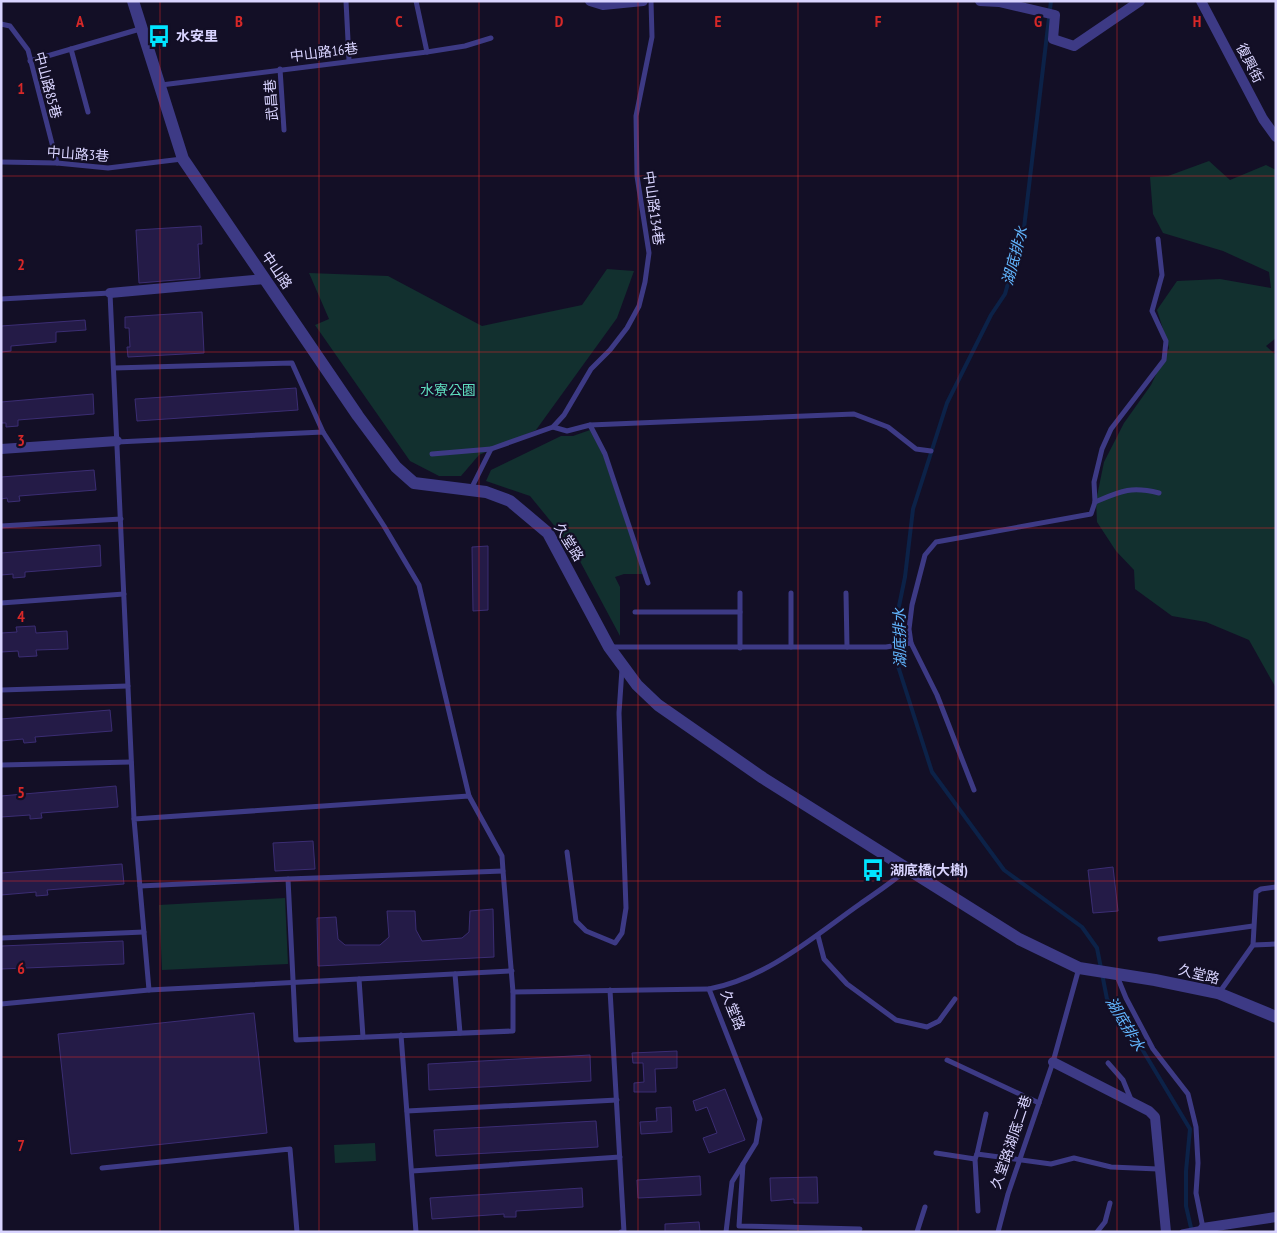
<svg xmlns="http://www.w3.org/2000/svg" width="1277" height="1233" viewBox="0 0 1277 1233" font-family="'PT Sans Narrow','Noto Sans TC',sans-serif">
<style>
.green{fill:#12302f}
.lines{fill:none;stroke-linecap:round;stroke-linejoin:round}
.stream{stroke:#0c2248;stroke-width:4}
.building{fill:#241b47;stroke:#3b2d73}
.service{stroke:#3d3a85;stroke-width:5}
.minor{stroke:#3d3a85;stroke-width:10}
.tertiary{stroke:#3d3a85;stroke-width:12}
.grid{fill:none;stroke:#d62828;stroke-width:1;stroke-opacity:0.55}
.labels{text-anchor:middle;stroke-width:4.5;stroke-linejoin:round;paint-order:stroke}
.poi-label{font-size:14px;font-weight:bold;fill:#d9d4ff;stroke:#130f26;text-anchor:start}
.street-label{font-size:14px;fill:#d9d4ff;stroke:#130f26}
.park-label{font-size:14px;fill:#5fe0c0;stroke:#130f26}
.water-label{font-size:15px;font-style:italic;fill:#62b6ff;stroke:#130f26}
.grid-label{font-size:16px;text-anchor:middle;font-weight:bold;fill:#d62828;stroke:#130f26;stroke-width:4.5;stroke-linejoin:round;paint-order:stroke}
</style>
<rect width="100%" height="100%" fill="#130f26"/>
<!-- green -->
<g class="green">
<polygon points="1209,161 1230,180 1266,165 1276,170 1276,338 1266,346 1276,355 1276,688 1249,640 1206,622 1172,616 1135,589 1134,570 1116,551 1097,522 1096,501 1104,462 1124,423 1151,385 1169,348 1157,310 1177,281 1220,279 1271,288 1269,272 1223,251 1163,233 1153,214 1150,177 1168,176"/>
<polygon points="607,269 634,271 617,318 536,430 479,455 461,476 439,476 410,461 315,325 329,319 309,273 388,276 482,326 582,305"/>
<polygon points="590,430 604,457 643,574 624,574 615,577 620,587 620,636 574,550 572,551 557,529 530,496 486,481 491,470 561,436 573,436"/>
<polygon points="285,898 288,964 162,970 159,905"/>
<polygon points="375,1143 376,1161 335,1163 334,1145"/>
</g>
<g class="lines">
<!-- stream -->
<polyline class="stream" points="1051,1 1024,228 1005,294 991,315 947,403 913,509 905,577 898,611 898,666 932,772 1004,870 1082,927 1097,948 1107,999 1142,1049 1190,1129 1186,1171 1186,1206 1192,1232"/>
</g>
<!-- building -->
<g class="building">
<polygon points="201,226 202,244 198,244 200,278 139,283 136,230"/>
<polygon points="202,312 204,353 128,357 127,347 130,347 129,328 125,328 125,317"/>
<polygon points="85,320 86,330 56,332 56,342 11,346 11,351 1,352 1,326"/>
<polygon points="296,388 298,410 137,421 135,399"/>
<polygon points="93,394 94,414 18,420 18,426 6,427 6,423 1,423 1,402"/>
<polygon points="94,470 96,490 19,496 20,501 8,502 7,498 1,499 1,477"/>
<polygon points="100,545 101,566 25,572 25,577 13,578 13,574 1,575 1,553"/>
<polygon points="488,546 488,610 473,611 472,547"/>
<polygon points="35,626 36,633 67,631 68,649 36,650 37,656 19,657 18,651 1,652 1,633 17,632 16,627"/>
<polygon points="110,710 112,731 35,737 36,742 24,743 23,739 1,741 1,719"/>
<polygon points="116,786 118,807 41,813 42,818 30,819 30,815 1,817 1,796"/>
<polygon points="313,841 315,869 275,871 273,843"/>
<polygon points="122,864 124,884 47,890 48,895 36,896 36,892 1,895 1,873"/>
<polygon points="1113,867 1118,911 1093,913 1088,870"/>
<polygon points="493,909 494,957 318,966 317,918 336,917 338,939 345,945 380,945 389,937 387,911 415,911 416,930 422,941 462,938 469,932 470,911"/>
<polygon points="123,941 124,964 1,969 1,946"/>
<polygon points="254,1013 267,1133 71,1154 58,1034"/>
<polygon points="677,1051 677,1068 655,1069 656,1092 634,1092 634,1083 644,1082 643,1063 633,1063 632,1053"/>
<polygon points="590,1055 591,1081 429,1090 428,1064"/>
<polygon points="725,1089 745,1140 709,1153 703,1138 717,1133 707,1107 696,1111 693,1101"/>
<polygon points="671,1107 672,1132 641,1134 640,1122 657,1121 656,1108"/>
<polygon points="596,1121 598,1147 436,1156 434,1130"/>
<polygon points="700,1176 701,1195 638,1198 637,1180"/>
<polygon points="817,1177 818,1203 794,1203 794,1199 771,1201 770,1178"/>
<polygon points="582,1188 583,1207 516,1211 516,1217 504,1217 504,1214 432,1219 430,1198"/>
<polygon points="699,1222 700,1232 665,1232 665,1224"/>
</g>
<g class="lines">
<!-- service -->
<g class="service">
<polyline points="346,1 349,60"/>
<polyline points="416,1 427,52"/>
<polyline points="1,24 10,26 28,50 57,163"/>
<polyline points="71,49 88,112"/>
<polyline points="30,61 140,29"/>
<polyline points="280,69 284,130"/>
<polyline points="161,85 427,52 465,46 491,38"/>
<polyline points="1,162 57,163 108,168 182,159"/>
<polyline points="1,299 110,293 134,819"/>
<polyline points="114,368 292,363 323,432"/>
<polyline points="590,425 854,414 888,427 916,449 931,451"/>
<polyline points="553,427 567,431 590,425 605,454 648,583"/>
<polyline points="117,442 323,432 384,526 419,585 469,796"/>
<polyline points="432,454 491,449"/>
<polyline points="471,489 491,449 553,427 564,415 591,369 610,350 627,328 639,306 645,282 649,253 637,176 636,116 652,37 651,1"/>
<path d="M1095 502C1121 491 1131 486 1159 493"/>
<polyline points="1,526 121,519"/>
<polyline points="740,593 740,648"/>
<polyline points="791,593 791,647"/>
<polyline points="846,593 847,647"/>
<polyline points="1,603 124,594"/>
<polyline points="635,612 740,612"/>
<polyline points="612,647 886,647 911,643"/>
<polyline points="1,690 128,686"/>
<polyline points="1,765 131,762"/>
<polyline points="974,790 937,695 911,643 909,629 912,605 925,555 936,542 1091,514 1095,502 1094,482 1102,449 1111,429 1164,360 1166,341 1152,311 1162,275 1158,239"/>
<polyline points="567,852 576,921 586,931 615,943 622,933 626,908 619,713 622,669"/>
<polyline points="503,871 288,879 296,1040 513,1031 513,992"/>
<polyline points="140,886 288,879"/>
<polyline points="818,936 824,959 847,984 896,1020 927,1027 939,1021 955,999"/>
<polyline points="1,938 144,932"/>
<polyline points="1160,939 1253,926"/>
<polyline points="1253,945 1276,944"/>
<polyline points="512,971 149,990 134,819 469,796 502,856 503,871 513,992 709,989"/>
<polyline points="455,974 460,1033"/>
<polyline points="1117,976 1126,998 1153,1049 1188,1094 1196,1127 1198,1163 1196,1193 1203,1228 1182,1232"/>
<polyline points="359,979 363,1037"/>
<polyline points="610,990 624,1232 621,1232"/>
<polyline points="1219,993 1253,945 1256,892 1261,889 1276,887"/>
<polyline points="1,1004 149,990"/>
<polyline points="401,1035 416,1232"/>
<polyline points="947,1060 1039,1103"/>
<polyline points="1108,1063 1123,1080 1132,1102"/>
<polyline points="407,1111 617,1100"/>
<polyline points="986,1114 977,1154 1051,1164 1074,1158 1111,1167 1158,1169"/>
<polyline points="936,1153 975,1159"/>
<polyline points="977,1154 975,1159 978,1211"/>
<polyline points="743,1164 739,1226 860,1229"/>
<polyline points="102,1168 290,1149 297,1232"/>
<polyline points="412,1171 620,1157"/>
<path d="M726 1232 732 1182 756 1143 760 1119 709 989C767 978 813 937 860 904 877 892 890 884 906 870"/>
<polyline points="917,1232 925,1207"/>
<polyline points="998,1232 1008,1194 1053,1062 1079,968"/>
<polyline points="1097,1232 1105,1222 1110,1203"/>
</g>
<!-- minor -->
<g class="minor">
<polyline points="590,1 603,5 643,1"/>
<polyline points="980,1 999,2 1055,15 1053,39 1074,46 1140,1"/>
<polyline points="1201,1 1263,119 1276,137"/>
<polyline points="110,293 265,279"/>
<polyline points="1,449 117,441"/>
<polyline points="1053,1062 1149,1111 1155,1117 1166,1232"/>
<polyline points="1204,1232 1203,1228 1276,1217"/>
</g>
<!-- tertiary -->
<polyline class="tertiary" points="133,1 183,159 358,416 396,467 414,483 486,492 510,501 548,533 609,647 637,685 658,705 763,778 1019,939 1079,968 1155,980 1218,993 1276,1017"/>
</g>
<!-- grid -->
<path class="grid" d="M160 1V1232M319 1V1232M479 1V1232M638 1V1232M798 1V1232M958 1V1232M1117 1V1232M1 176H1276M1 352H1276M1 528H1276M1 705H1276M1 881H1276M1 1057H1276"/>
<!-- icons -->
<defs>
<symbol id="bus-bare" viewBox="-9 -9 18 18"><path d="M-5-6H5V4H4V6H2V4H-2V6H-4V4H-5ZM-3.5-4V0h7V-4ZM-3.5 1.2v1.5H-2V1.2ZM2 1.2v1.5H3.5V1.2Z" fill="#00e5ff" stroke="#130f26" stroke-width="2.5" paint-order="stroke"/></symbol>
</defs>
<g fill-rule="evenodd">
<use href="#bus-bare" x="143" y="20" width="32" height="32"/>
<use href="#bus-bare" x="857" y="854" width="32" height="32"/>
</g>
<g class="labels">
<!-- poi labels -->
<g class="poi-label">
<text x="176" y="41">水安里</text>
<text x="890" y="875">湖底橋(大樹)</text>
</g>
<!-- street labels -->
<g class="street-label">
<text transform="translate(324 52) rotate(-7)" y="5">中山路16巷</text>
<text transform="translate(1250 63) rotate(63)" y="5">復興街</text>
<text transform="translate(48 85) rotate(75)" y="5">中山路85巷</text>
<text transform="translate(271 100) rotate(-94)" y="5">武昌巷</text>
<text transform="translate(78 154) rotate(4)" y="5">中山路3巷</text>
<text transform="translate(654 208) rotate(82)" y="5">中山路134巷</text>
<text transform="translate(277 270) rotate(56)" y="5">中山路</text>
<text transform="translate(569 542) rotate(58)" y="5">久堂路</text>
<text transform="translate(1199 974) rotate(14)" y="5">久堂路</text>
<text transform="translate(733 1010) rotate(68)" y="5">久堂路</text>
<text transform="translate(1011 1142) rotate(-71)" y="5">久堂路湖底二巷</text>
</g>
<!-- park labels -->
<g class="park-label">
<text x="448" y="395">水寮公園</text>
</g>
<!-- water labels -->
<g class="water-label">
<text transform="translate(1015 256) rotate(-75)" y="5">湖底排水</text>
<text transform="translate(900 638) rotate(-91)" y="5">湖底排水</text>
<text transform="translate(1125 1024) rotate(59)" y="5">湖底排水</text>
</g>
</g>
<g class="grid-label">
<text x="80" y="27">A</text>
<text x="239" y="27">B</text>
<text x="399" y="27">C</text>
<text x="559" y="27">D</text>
<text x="718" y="27">E</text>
<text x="878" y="27">F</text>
<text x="1038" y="27">G</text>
<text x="1197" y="27">H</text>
<text x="21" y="94">1</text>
<text x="21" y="270">2</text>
<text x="21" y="446">3</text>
<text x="21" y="622">4</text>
<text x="21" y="798">5</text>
<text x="21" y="974">6</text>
<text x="21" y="1151">7</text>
</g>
<!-- border -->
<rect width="1277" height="1233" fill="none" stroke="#d9d4ff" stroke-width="5"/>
</svg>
